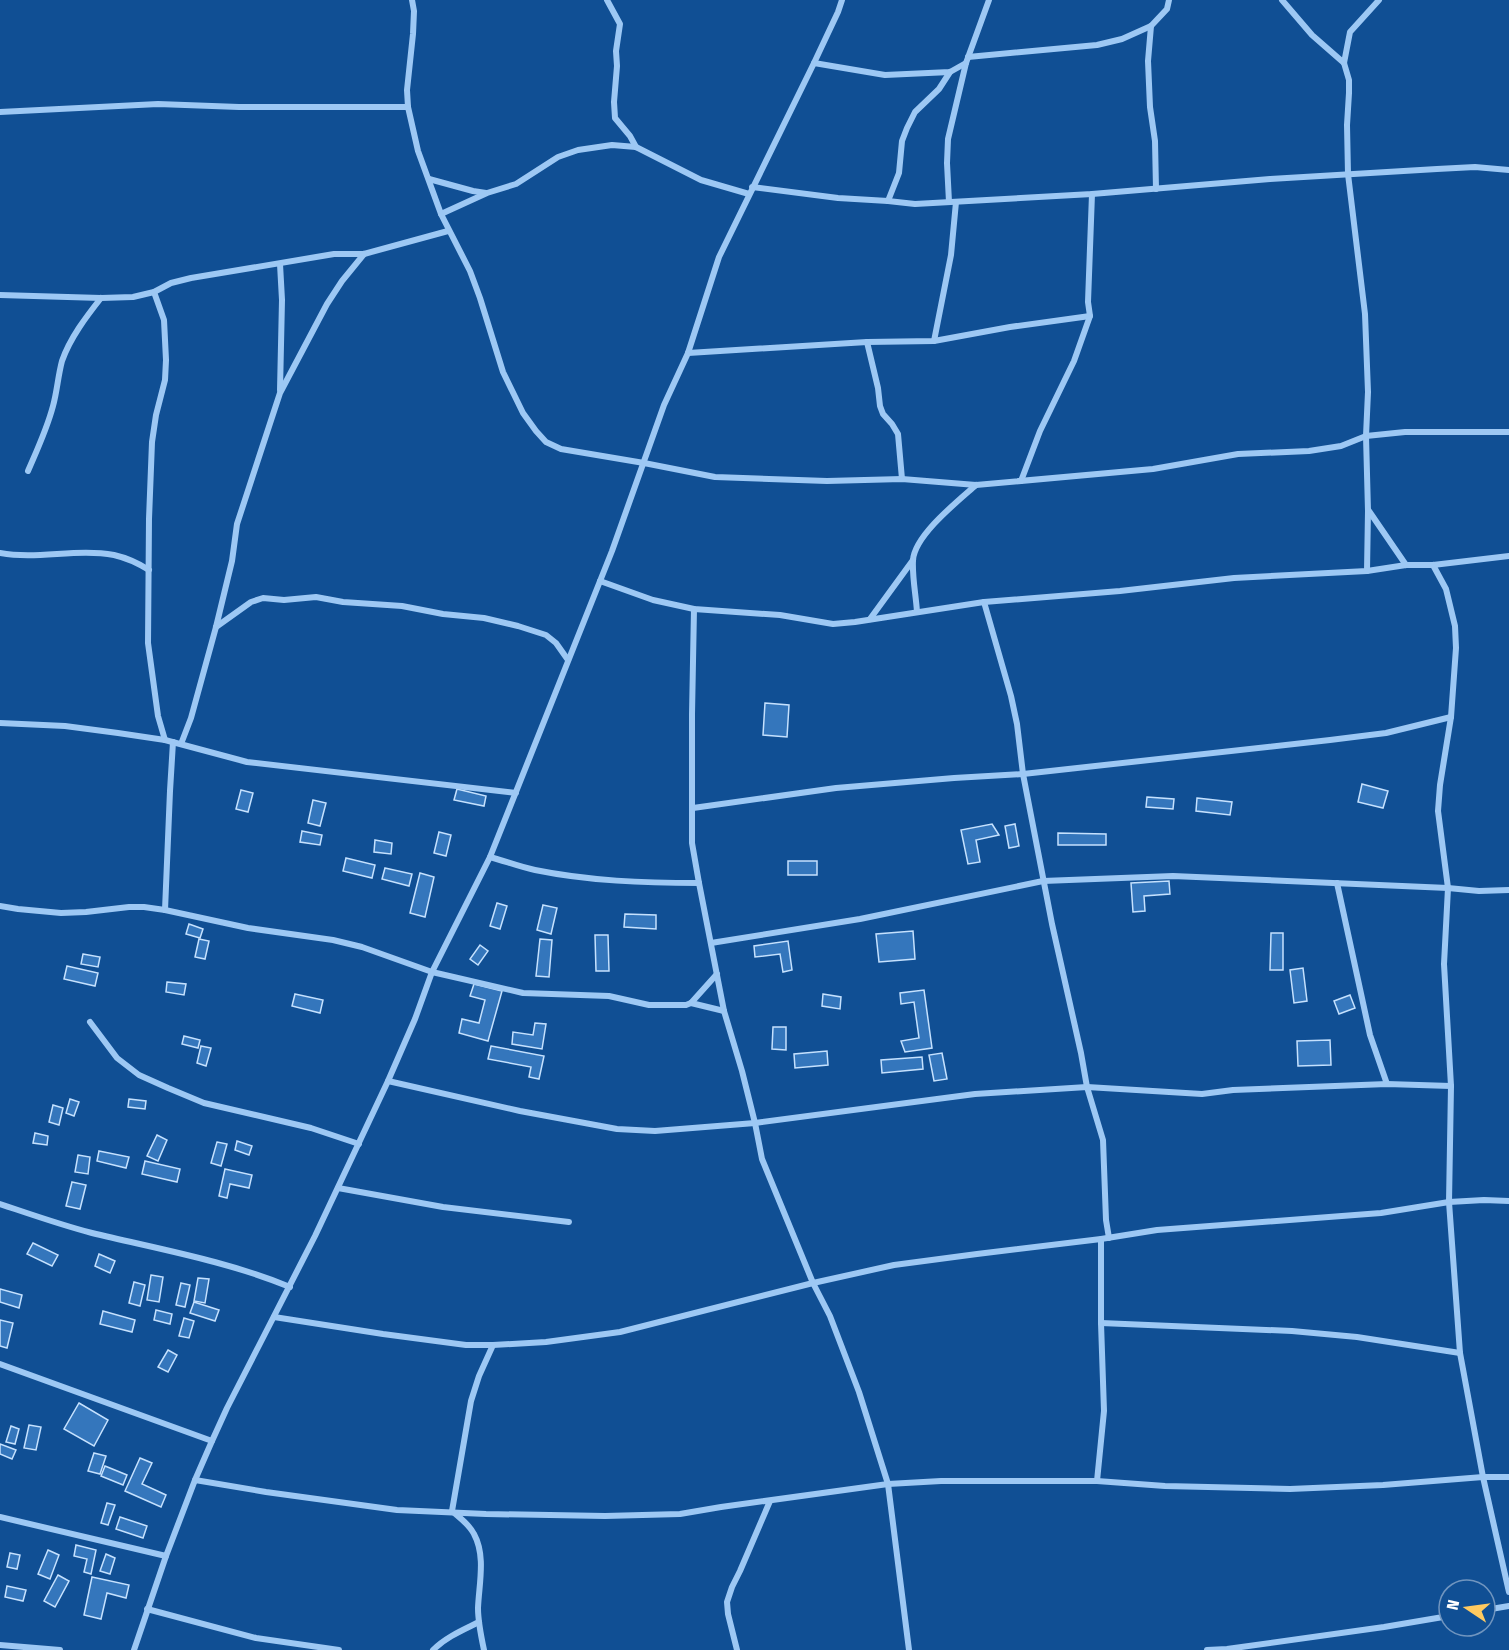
<svg xmlns="http://www.w3.org/2000/svg" width="1509" height="1650" viewBox="0 0 1509 1650" font-family="'Fira Sans Condensed',sans-serif">
<style>
.building{fill:#3476bc;stroke:#c5e1fe;stroke-width:1.5}
.lines{fill:none;stroke-linecap:round;stroke-linejoin:round}
.minor{stroke:#9dc8f4;stroke-width:6}
</style>
<rect width="100%" height="100%" fill="#104f94"/>
<!-- building -->
<g class="building">
<polygon points="765,703 789,705 787,737 763,735"/>
<polygon points="1362,784 1388,791 1383,808 1358,802"/>
<polygon points="457,789 486,796 484,806 454,800"/>
<polygon points="241,790 253,793 248,812 236,809"/>
<polygon points="1147,797 1174,799 1173,809 1146,807"/>
<polygon points="1197,798 1232,802 1230,815 1196,811"/>
<polygon points="313,800 326,803 320,826 308,823"/>
<polygon points="992,824 999,835 976,840 980,862 968,864 961,830"/>
<polygon points="1015,824 1019,846 1009,848 1005,826"/>
<polygon points="302,831 322,835 320,845 300,842"/>
<polygon points="439,832 451,835 446,856 434,853"/>
<polygon points="1058,833 1106,834 1106,845 1058,845"/>
<polygon points="375,840 392,843 391,854 374,852"/>
<polygon points="346,858 375,865 372,878 343,871"/>
<rect x="788" y="861" width="29" height="14"/>
<polygon points="385,868 412,874 409,886 382,879"/>
<polygon points="420,873 434,877 425,917 410,913"/>
<polygon points="1169,881 1170,894 1144,896 1145,911 1133,912 1131,883"/>
<polygon points="497,903 507,906 500,929 490,926"/>
<polygon points="543,905 557,908 551,934 537,930"/>
<polygon points="625,914 656,915 656,929 624,927"/>
<polygon points="189,924 203,929 200,938 186,934"/>
<polygon points="913,931 915,959 879,962 876,934"/>
<polygon points="1271,933 1283,933 1283,970 1270,970"/>
<polygon points="595,935 608,935 609,971 596,971"/>
<polygon points="199,939 209,941 205,959 195,957"/>
<polygon points="540,939 552,940 549,977 536,976"/>
<polygon points="788,941 792,970 783,972 780,954 755,957 754,946"/>
<polygon points="480,945 488,951 478,965 470,959"/>
<polygon points="83,954 100,957 98,967 81,964"/>
<polygon points="67,966 98,973 95,986 64,979"/>
<polygon points="1303,968 1307,1001 1294,1003 1290,970"/>
<polygon points="167,982 186,984 184,995 166,992"/>
<polygon points="474,984 502,991 488,1041 459,1033 462,1019 479,1023 485,1000 470,996"/>
<polygon points="924,990 932,1048 905,1052 901,1041 919,1038 914,1002 901,1004 900,993"/>
<polygon points="295,994 323,1000 320,1013 292,1006"/>
<polygon points="823,994 841,997 840,1009 822,1006"/>
<polygon points="1350,995 1355,1008 1339,1014 1334,1001"/>
<polygon points="535,1023 546,1024 542,1049 512,1044 513,1032 533,1035"/>
<polygon points="773,1027 786,1027 786,1050 772,1049"/>
<polygon points="184,1036 200,1040 198,1048 182,1044"/>
<polygon points="1330,1040 1331,1065 1298,1066 1297,1041"/>
<polygon points="201,1046 211,1048 206,1066 197,1063"/>
<polygon points="491,1046 544,1056 539,1079 529,1077 531,1067 488,1059"/>
<polygon points="827,1051 828,1065 795,1068 794,1054"/>
<polygon points="942,1053 947,1079 934,1081 929,1055"/>
<polygon points="922,1057 923,1069 882,1073 881,1060"/>
<polygon points="70,1099 79,1102 74,1116 66,1113"/>
<polygon points="129,1099 146,1101 145,1109 128,1107"/>
<polygon points="53,1105 63,1108 59,1125 49,1122"/>
<polygon points="35,1133 48,1136 47,1145 33,1143"/>
<polygon points="157,1135 167,1140 158,1161 147,1156"/>
<polygon points="237,1141 252,1146 249,1155 235,1150"/>
<polygon points="217,1142 227,1144 221,1166 211,1163"/>
<polygon points="99,1151 129,1157 126,1168 97,1161"/>
<polygon points="78,1155 90,1157 88,1174 75,1172"/>
<polygon points="145,1161 180,1169 177,1182 142,1174"/>
<polygon points="225,1169 252,1175 249,1188 230,1184 227,1198 219,1196"/>
<polygon points="72,1182 86,1185 80,1209 66,1206"/>
<polygon points="33,1243 58,1255 52,1266 27,1254"/>
<polygon points="99,1254 115,1261 110,1273 95,1266"/>
<polygon points="151,1275 163,1277 159,1302 147,1300"/>
<polygon points="198,1278 209,1279 205,1303 194,1301"/>
<polygon points="134,1282 145,1285 140,1306 129,1303"/>
<polygon points="181,1283 190,1285 185,1307 176,1305"/>
<polygon points="0,1289 22,1295 19,1308 0,1302"/>
<polygon points="194,1302 219,1310 215,1321 190,1313"/>
<polygon points="156,1310 172,1314 170,1324 154,1320"/>
<polygon points="103,1311 135,1320 132,1332 100,1324"/>
<polygon points="184,1318 194,1321 189,1338 179,1336"/>
<polygon points="0,1320 13,1323 7,1348 0,1346"/>
<polygon points="168,1350 177,1355 168,1372 158,1367"/>
<polygon points="79,1403 108,1420 94,1446 64,1429"/>
<polygon points="29,1425 41,1427 36,1450 24,1448"/>
<polygon points="11,1426 19,1429 15,1444 6,1442"/>
<polygon points="0,1444 16,1450 12,1459 0,1454"/>
<polygon points="94,1453 106,1456 100,1474 88,1471"/>
<polygon points="140,1458 152,1463 142,1484 166,1495 161,1507 125,1491"/>
<polygon points="105,1466 127,1475 123,1485 101,1476"/>
<polygon points="107,1503 115,1505 108,1525 101,1523"/>
<polygon points="120,1517 147,1526 143,1538 116,1529"/>
<polygon points="76,1545 96,1550 91,1574 84,1572 87,1559 74,1556"/>
<polygon points="48,1550 59,1555 50,1579 38,1574"/>
<polygon points="10,1553 20,1555 17,1569 7,1567"/>
<polygon points="106,1554 115,1558 110,1574 100,1571"/>
<polygon points="58,1575 69,1581 55,1607 44,1601"/>
<polygon points="92,1577 129,1585 126,1598 107,1593 101,1619 84,1615"/>
<polygon points="7,1586 26,1590 23,1601 5,1597"/>
</g>
<g class="lines">
<!-- minor -->
<g class="minor">
<polyline points="412,0 414,11 413,34 407,90 408,107 418,151 441,214 470,271 480,298 503,372 523,413 536,431 546,442 561,449 644,463 715,477 827,481 902,479 976,485 1153,469 1238,454 1309,451 1341,446 1366,436 1405,432 1509,432"/>
<polyline points="607,0 620,24 616,51 617,66 614,102 615,118 630,136 636,147"/>
<polyline points="1282,0 1312,35 1344,63"/>
<polyline points="1151,26 1148,61 1150,107 1155,141 1156,189"/>
<polyline points="968,57 1097,45 1122,39 1151,26 1167,9 1169,0"/>
<polyline points="814,63 885,75 950,72 966,63"/>
<polyline points="0,112 158,104 239,107 408,107"/>
<polyline points="429,179 473,191 486,193"/>
<polyline points="752,187 838,198 888,201 915,204 1092,194 1270,179 1437,169 1475,167 1509,170"/>
<polyline points="888,201 899,173 902,141 907,128 915,112 939,89 950,72"/>
<polyline points="949,202 947,163 948,139 966,63 989,0"/>
<polyline points="441,214 487,193 516,184 558,157 578,150 612,145 636,147 701,180 749,194"/>
<polyline points="154,292 164,320 166,360 165,380 156,415 152,442 149,519 148,643 158,716 165,740"/>
<polyline points="0,295 101,298 133,297 154,292 171,283 191,278 334,254 364,254 448,231"/>
<polyline points="934,341 951,255 956,202"/>
<polyline points="867,342 878,388 880,406 883,414 892,424 898,434 902,479"/>
<polyline points="688,353 867,342 934,341 1010,327 1090,316"/>
<polyline points="280,390 282,300 280,264"/>
<path d="M28 471C37 450 47 429 53 406 57 392 58 376 62 361 70 338 86 317 101 298"/>
<polyline points="1021,481 1040,431 1074,361 1090,316 1088,302 1092,194"/>
<polyline points="1369,511 1406,565"/>
<path d="M0 553C38 560 76 548 114 555 127 558 138 563 149 570"/>
<polyline points="1433,565 1446,589 1455,626 1456,648 1451,717 1440,785 1438,811 1448,888 1444,964 1451,1086 1449,1202 1460,1353 1483,1477 1509,1592"/>
<polyline points="1367,571 1368,511 1366,436 1368,392 1365,314 1348,174 1347,125 1349,93 1349,80 1344,63 1350,32 1379,0"/>
<polyline points="600,581 653,600 694,609 780,615 833,624 855,622 984,602 1120,591 1234,578 1367,571 1406,565 1433,565 1509,556"/>
<polyline points="984,602 1011,696 1017,724 1023,774 1052,924 1081,1053 1087,1087 1103,1140 1106,1220 1109,1238"/>
<polyline points="694,609 692,714 692,843 699,883 724,1011 742,1071 755,1123 762,1159 813,1283 830,1316 859,1392 888,1484 909,1650"/>
<path d="M917 612C916 595 912 577 913 560 915 535 958 501 976 485"/>
<polyline points="870,619 913,560"/>
<polyline points="216,627 251,602 263,598 284,600 316,597 343,602 402,606 443,614 484,618 518,626 546,635 556,643 568,660"/>
<polyline points="0,723 65,726 118,733 165,740 247,762 516,793"/>
<polyline points="181,744 191,718 216,627 232,561 237,524 280,393 327,304 342,281 364,254"/>
<polyline points="693,808 836,788 954,778 1023,774 1330,740 1386,733 1451,717"/>
<path d="M490 857C505 861 520 867 535 870 589 881 644 883 699 883"/>
<polyline points="1337,883 1370,1035 1387,1084"/>
<polyline points="0,906 18,909 61,913 86,912 129,907 144,907 165,910 248,928 333,940 362,947 432,972 523,993 609,996 649,1005 686,1005 691,1003 717,974"/>
<polyline points="165,910 170,791 173,742"/>
<polyline points="711,943 860,919 1043,881 1173,876 1448,888 1479,891 1509,890"/>
<polyline points="691,1003 724,1011"/>
<polyline points="90,1022 117,1058 139,1075 168,1088 204,1103 311,1128 359,1144"/>
<polyline points="388,1081 520,1111 617,1129 655,1131 755,1123 975,1094 1087,1087 1202,1094 1233,1090 1387,1084 1451,1086"/>
<polyline points="338,1188 443,1207 569,1222"/>
<path d="M0 1204C30 1214 61 1225 92 1233 158 1249 227 1261 290 1287"/>
<polyline points="274,1317 383,1334 466,1345 493,1345 546,1342 620,1332 813,1283 894,1265 977,1254 1101,1239 1157,1230 1381,1213 1449,1202 1484,1200 1509,1201"/>
<polyline points="1101,1323 1292,1331 1357,1337 1460,1353"/>
<polyline points="0,1364 212,1441"/>
<polyline points="195,1480 266,1492 397,1510 486,1514 605,1516 680,1514 721,1507 888,1484 941,1481 1097,1481 1165,1486 1290,1489 1383,1485 1483,1477 1509,1477"/>
<polyline points="1097,1481 1104,1411 1101,1323 1101,1239"/>
<polyline points="0,1517 166,1556"/>
<polyline points="147,1609 256,1638 339,1650"/>
<polyline points="1485,1610 1509,1606"/>
<polyline points="0,1645 60,1650"/>
<polyline points="134,1650 166,1556 195,1480 212,1441 227,1408 315,1236 388,1081 415,1019 432,972 490,857 612,551 664,405 688,353 719,257 814,63 838,12 842,0"/>
<path d="M433 1650C446 1637 463 1630 479 1622"/>
<path d="M484 1650C481 1636 478 1622 478 1608 479 1584 486 1556 474 1534 469 1524 460 1518 452 1511L471 1401 479 1376 493 1345"/>
<polyline points="737,1650 728,1614 727,1602 732,1587 740,1571 770,1501"/>
<polyline points="1207,1650 1227,1649 1384,1627 1449,1616"/>
</g>
</g>
<!-- north arrow -->
<g transform="translate(1467 1608) rotate(283)"><circle r="28" fill="#104f94" stroke="#7095bf" stroke-width="1.5"/>
<path d="M0-4.5L10 22L0 15L-10 22Z" fill="#ffca60"/>
<text y="-9" font-size="16" font-weight="bold" text-anchor="middle" fill="#ffffff">N</text>
</g>
</svg>
